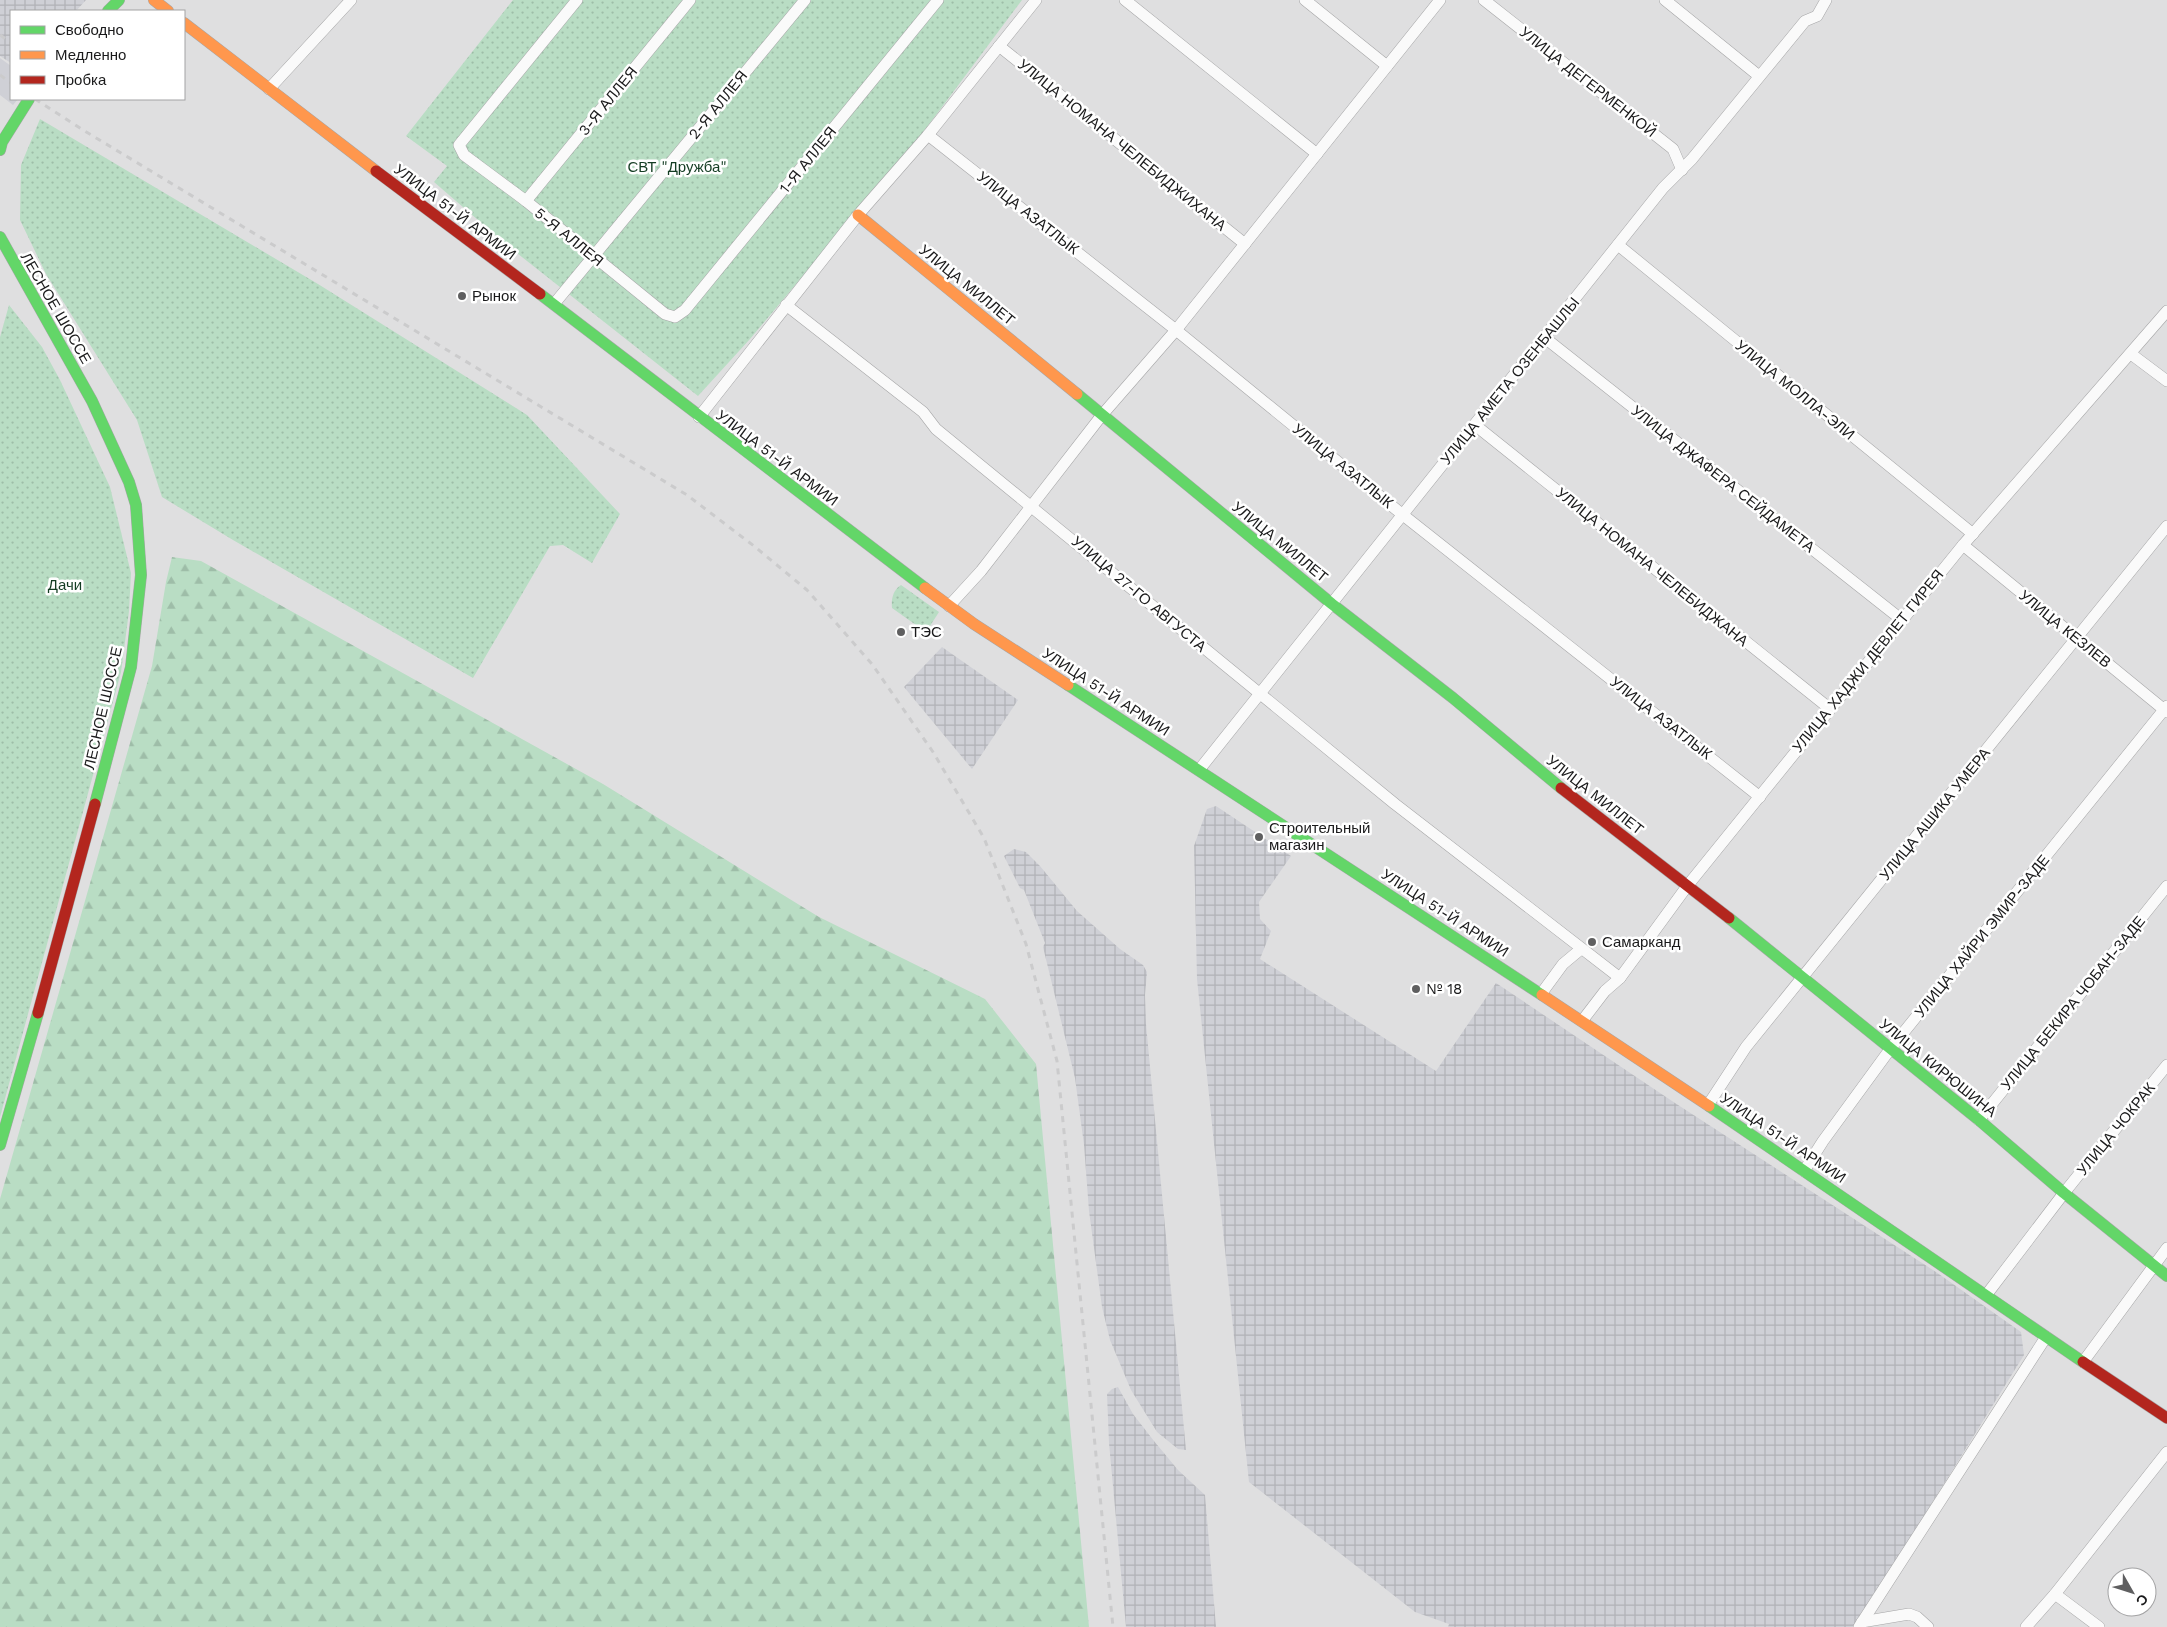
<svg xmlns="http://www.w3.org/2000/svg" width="2167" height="1627" viewBox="0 0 2167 1627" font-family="'Work Sans',sans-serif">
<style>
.industrial{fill:url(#industrial-grid)}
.built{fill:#cfd0d6}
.grass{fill:url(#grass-dots)}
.forest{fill:url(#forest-firs)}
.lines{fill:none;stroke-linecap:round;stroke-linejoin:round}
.street-casing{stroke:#a6a6a7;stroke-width:12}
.fast-casing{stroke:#a6a6a7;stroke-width:12}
.slow-casing{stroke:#a6a6a7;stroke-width:12}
.jam-casing{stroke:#a6a6a7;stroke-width:12}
.street{stroke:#fafafa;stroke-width:11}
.fast{stroke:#63d668;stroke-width:11}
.slow{stroke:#ff974d;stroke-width:11}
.jam{stroke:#b3261e;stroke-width:11}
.rail{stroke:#cbcbcc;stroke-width:3;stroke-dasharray:6 6;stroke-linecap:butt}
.poi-dot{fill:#5f5f60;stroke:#fff;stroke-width:2}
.labels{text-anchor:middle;stroke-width:5;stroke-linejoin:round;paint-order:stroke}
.street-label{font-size:15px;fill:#1a1a1b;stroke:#fff}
.park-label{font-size:15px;fill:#143d23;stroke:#fff}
.poi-label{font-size:15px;fill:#1a1a1b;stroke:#fff;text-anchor:start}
</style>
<defs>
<pattern id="industrial-grid" width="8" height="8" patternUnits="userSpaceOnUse" patternTransform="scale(1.25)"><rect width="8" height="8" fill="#cfd0d6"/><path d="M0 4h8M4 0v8" fill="none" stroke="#b1b2b7"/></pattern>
<pattern id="grass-dots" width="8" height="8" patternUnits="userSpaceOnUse" patternTransform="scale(1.25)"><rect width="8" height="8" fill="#b9ddc4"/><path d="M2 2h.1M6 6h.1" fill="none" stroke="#9ebda8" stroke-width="1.8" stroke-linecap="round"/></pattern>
<pattern id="forest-firs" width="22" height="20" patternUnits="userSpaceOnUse" patternTransform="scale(1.25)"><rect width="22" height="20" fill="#b9ddc4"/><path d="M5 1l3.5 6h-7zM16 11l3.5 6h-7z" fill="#9ebda8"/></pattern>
</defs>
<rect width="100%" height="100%" fill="#dfdfe0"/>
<!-- industrial -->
<g class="industrial">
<polygon points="0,0 86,0 76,11 11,11 11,63 0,56"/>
<polygon points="942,647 1018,700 972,769 904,687"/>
<polygon points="1216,806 1291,856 1259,902 1260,919 1271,931 1260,959 1436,1071 1496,983 1675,1103 1936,1272 2021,1332 2024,1355 1855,1627 1448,1627 1449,1624 1415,1612 1249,1482 1197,979 1194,846 1207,809"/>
<polygon points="1014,849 1026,852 1040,866 1077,911 1120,949 1143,965 1147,972 1145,995 1146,1024 1186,1450 1178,1449 1157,1432 1131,1390 1110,1340 1102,1307 1089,1211 1084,1145 1075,1078 1043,947 1045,943 1024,890 1020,888 1004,856"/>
<polygon points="1118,1387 1133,1414 1154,1441 1178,1470 1205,1495 1216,1627 1126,1627 1109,1443 1107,1394 1112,1389"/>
</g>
<!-- built -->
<polygon class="built" points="0,58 11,66 11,99 18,99 13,105 0,95"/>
<!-- grass -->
<g class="grass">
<polygon points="513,0 1022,0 921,135 750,339 698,396 508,246 434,182 447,166 406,136"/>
<polygon points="40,119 318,284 527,415 620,514 592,563 563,545 550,546 473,678 233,540 162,497 137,420 46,274 20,220 21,165"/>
<polygon points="9,305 42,347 60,380 110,487 131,573 129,611 121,672 0,1117 0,337"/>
<path d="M901 585 939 612 928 629 923 630 892 608C891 599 893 590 901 585Z"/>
</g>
<!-- forest -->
<polygon class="forest" points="172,557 201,561 603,784 819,917 985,999 1036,1064 1089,1627 0,1627 0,1199 152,666 166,582"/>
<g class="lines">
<defs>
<g id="street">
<polyline points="577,0 459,145 464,155 526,201 665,314 675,317 685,310 938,0"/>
<polyline points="1125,0 1317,154"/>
<polyline points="1305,0 1387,66"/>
<polyline points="1484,0 1673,149 1682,170"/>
<polyline points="1665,0 1759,76"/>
<polyline points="999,46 1245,244"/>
<polyline points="269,89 351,0"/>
<polyline points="928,135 1176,330 1403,515 1760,797"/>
<polyline points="526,201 690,0"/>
<polyline points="1618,245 1973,534"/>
<polyline points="554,304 805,0"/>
<polyline points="786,305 923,412 936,429 1395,804 1620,978"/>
<polyline points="1545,338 1902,620"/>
<polyline points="2131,354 2167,381"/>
<polyline points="699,417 858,215 928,135 1036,0"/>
<polyline points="1475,425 1829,708"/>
<polyline points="1963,545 2167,712"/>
<polyline points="949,606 981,571 1102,415 1176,330 1440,0"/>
<polyline points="1199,770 1663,188 1692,159 1805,21 1817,16 1826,0"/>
<polyline points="1541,994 1563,964 1581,949"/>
<polyline points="1582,1021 1605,991 1620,978 1688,885 1963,545 2167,311"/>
<polyline points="1708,1105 1746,1047 2167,526"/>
<polyline points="1979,1120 2167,886"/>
<polyline points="1804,1171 1823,1141 1891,1048 2167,706"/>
<polyline points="1987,1294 2064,1193 2167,1065"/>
<polyline points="2083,1362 2167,1248"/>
<polyline points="2055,1594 2099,1627"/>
<polyline points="1862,1622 1909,1614 1917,1617 1928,1627"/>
<polyline points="1859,1627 2046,1337"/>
<polyline points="2026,1627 2055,1594 2167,1452"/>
</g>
<g id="fast">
<polyline points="108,11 119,0"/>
<polyline points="0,150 2,142 29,99"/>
<polyline points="0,237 92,401 129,482 136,505 141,575 131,667 95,804"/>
<polyline points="540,294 925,588"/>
<polyline points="1077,394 1332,604 1453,698 1561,788"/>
<polyline points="1068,685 1542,995"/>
<polyline points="1729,918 1979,1120 2064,1193 2167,1276"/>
<polyline points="1709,1106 2083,1362"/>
<polyline points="0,1145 38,1013"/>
</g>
<g id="slow">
<polyline points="154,0 168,11"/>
<polyline points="184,23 376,171"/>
<polyline points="858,215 1077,394"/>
<polyline points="925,588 974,624 1068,685"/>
<polyline points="1542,995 1709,1106"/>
</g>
<g id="jam">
<polyline points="376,171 540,294"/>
<polyline points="1561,788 1729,918"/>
<polyline points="38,1013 95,804"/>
<polyline points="2083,1362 2167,1418"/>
</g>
</defs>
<!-- street casing -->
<use href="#street" class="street-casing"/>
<!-- fast casing -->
<use href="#fast" class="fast-casing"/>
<!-- slow casing -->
<use href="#slow" class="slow-casing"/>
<!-- jam casing -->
<use href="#jam" class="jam-casing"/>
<!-- street -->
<use href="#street" class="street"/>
<!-- fast -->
<use href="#fast" class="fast"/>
<!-- slow -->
<use href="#slow" class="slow"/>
<!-- jam -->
<use href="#jam" class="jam"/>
<!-- rail -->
<g class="rail">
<polyline points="0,35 11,43"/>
<polyline points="0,75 11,83"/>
<polyline points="35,99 83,130 687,495 754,546 807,590 872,664 933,752 984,838 1026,944 1057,1061 1113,1627"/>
</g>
</g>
<!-- markers -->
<g class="poi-dot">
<circle cx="462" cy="296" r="5"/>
<circle cx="901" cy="632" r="5"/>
<circle cx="1259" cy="837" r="5"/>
<circle cx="1592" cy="942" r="5"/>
<circle cx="1416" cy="989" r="5"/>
</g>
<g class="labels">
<!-- street labels -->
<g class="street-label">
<text transform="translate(1588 82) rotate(38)" y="5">УЛИЦА ДЕГЕРМЕНКОЙ</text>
<text transform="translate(608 101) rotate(-51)" y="5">3-Я АЛЛЕЯ</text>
<text transform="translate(718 105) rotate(-51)" y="5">2-Я АЛЛЕЯ</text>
<text transform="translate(1122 145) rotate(39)" y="5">УЛИЦА НОМАНА ЧЕЛЕБИДЖИХАНА</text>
<text transform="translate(808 160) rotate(-51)" y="5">1-Я АЛЛЕЯ</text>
<text transform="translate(455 212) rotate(37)" y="5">УЛИЦА 51-Й АРМИИ</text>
<text transform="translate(1028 213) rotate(38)" y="5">УЛИЦА АЗАТЛЫК</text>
<text transform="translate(569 237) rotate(39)" y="5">5-Я АЛЛЕЯ</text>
<text transform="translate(967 285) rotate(39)" y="5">УЛИЦА МИЛЛЕТ</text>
<text transform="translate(56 308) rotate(60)" y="5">ЛЕСНОЕ ШОССЕ</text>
<text transform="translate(1510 381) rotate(-51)" y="5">УЛИЦА АМЕТА ОЗЕНБАШЛЫ</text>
<text transform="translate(1795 390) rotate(39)" y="5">УЛИЦА МОЛЛА-ЭЛИ</text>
<text transform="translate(777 458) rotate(37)" y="5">УЛИЦА 51-Й АРМИИ</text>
<text transform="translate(1343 466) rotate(39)" y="5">УЛИЦА АЗАТЛЫК</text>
<text transform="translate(1723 479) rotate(38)" y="5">УЛИЦА ДЖАФЕРА СЕЙДАМЕТА</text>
<text transform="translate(1280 542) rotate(39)" y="5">УЛИЦА МИЛЛЕТ</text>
<text transform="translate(1652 567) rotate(39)" y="5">УЛИЦА НОМАНА ЧЕЛЕБИДЖАНА</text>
<text transform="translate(1139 594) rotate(40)" y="5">УЛИЦА 27-ГО АВГУСТА</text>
<text transform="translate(2065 629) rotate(39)" y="5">УЛИЦА КЕЗЛЕВ</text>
<text transform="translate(1868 661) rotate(-51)" y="5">УЛИЦА ХАДЖИ ДЕВЛЕТ ГИРЕЯ</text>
<text transform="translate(1106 692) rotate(33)" y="5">УЛИЦА 51-Й АРМИИ</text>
<text transform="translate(103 708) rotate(-77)" y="5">ЛЕСНОЕ ШОССЕ</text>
<text transform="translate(1661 718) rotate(38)" y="5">УЛИЦА АЗАТЛЫК</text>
<text transform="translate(1595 795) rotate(38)" y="5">УЛИЦА МИЛЛЕТ</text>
<text transform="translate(1935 814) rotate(-51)" y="5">УЛИЦА АШИКА УМЕРА</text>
<text transform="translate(1445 913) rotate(33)" y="5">УЛИЦА 51-Й АРМИИ</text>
<text transform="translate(1982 936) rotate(-51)" y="5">УЛИЦА ХАЙРИ ЭМИР-ЗАДЕ</text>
<text transform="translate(2073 1003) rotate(-51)" y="5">УЛИЦА БЕКИРА ЧОБАН-ЗАДЕ</text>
<text transform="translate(1938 1068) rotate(39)" y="5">УЛИЦА КИРЮШИНА</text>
<text transform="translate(2116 1129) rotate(-51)" y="5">УЛИЦА ЧОКРАК</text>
<text transform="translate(1783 1138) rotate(34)" y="5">УЛИЦА 51-Й АРМИИ</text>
</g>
<!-- park labels -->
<g class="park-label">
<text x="677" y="172">СВТ "Дружба"</text>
<text x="65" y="590">Дачи</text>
</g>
<!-- poi labels -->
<g class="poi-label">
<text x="472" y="301">Рынок</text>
<text x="911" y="637">ТЭС</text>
<text x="1269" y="833">Строительный<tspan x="1269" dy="17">магазин</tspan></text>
<text x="1602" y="947">Самарканд</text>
<text x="1426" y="994">№ 18</text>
</g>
</g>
<!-- legend -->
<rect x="10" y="10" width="175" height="90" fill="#ffffff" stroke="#a3a3a4"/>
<rect x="20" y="26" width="25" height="8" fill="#63d668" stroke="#a3a3a4"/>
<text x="55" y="35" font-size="15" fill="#1a1a1b">Свободно</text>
<rect x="20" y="51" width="25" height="8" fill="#ff974d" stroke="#a3a3a4"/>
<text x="55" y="60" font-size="15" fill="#1a1a1b">Медленно</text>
<rect x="20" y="76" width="25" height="8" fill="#b3261e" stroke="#a3a3a4"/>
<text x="55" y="85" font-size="15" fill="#1a1a1b">Пробка</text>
<!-- north arrow -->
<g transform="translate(2132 1592) rotate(129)"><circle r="24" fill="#ffffff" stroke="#a3a3a4"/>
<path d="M0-4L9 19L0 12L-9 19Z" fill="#5f5f60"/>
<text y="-8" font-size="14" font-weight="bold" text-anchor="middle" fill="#1a1a1b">С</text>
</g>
</svg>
